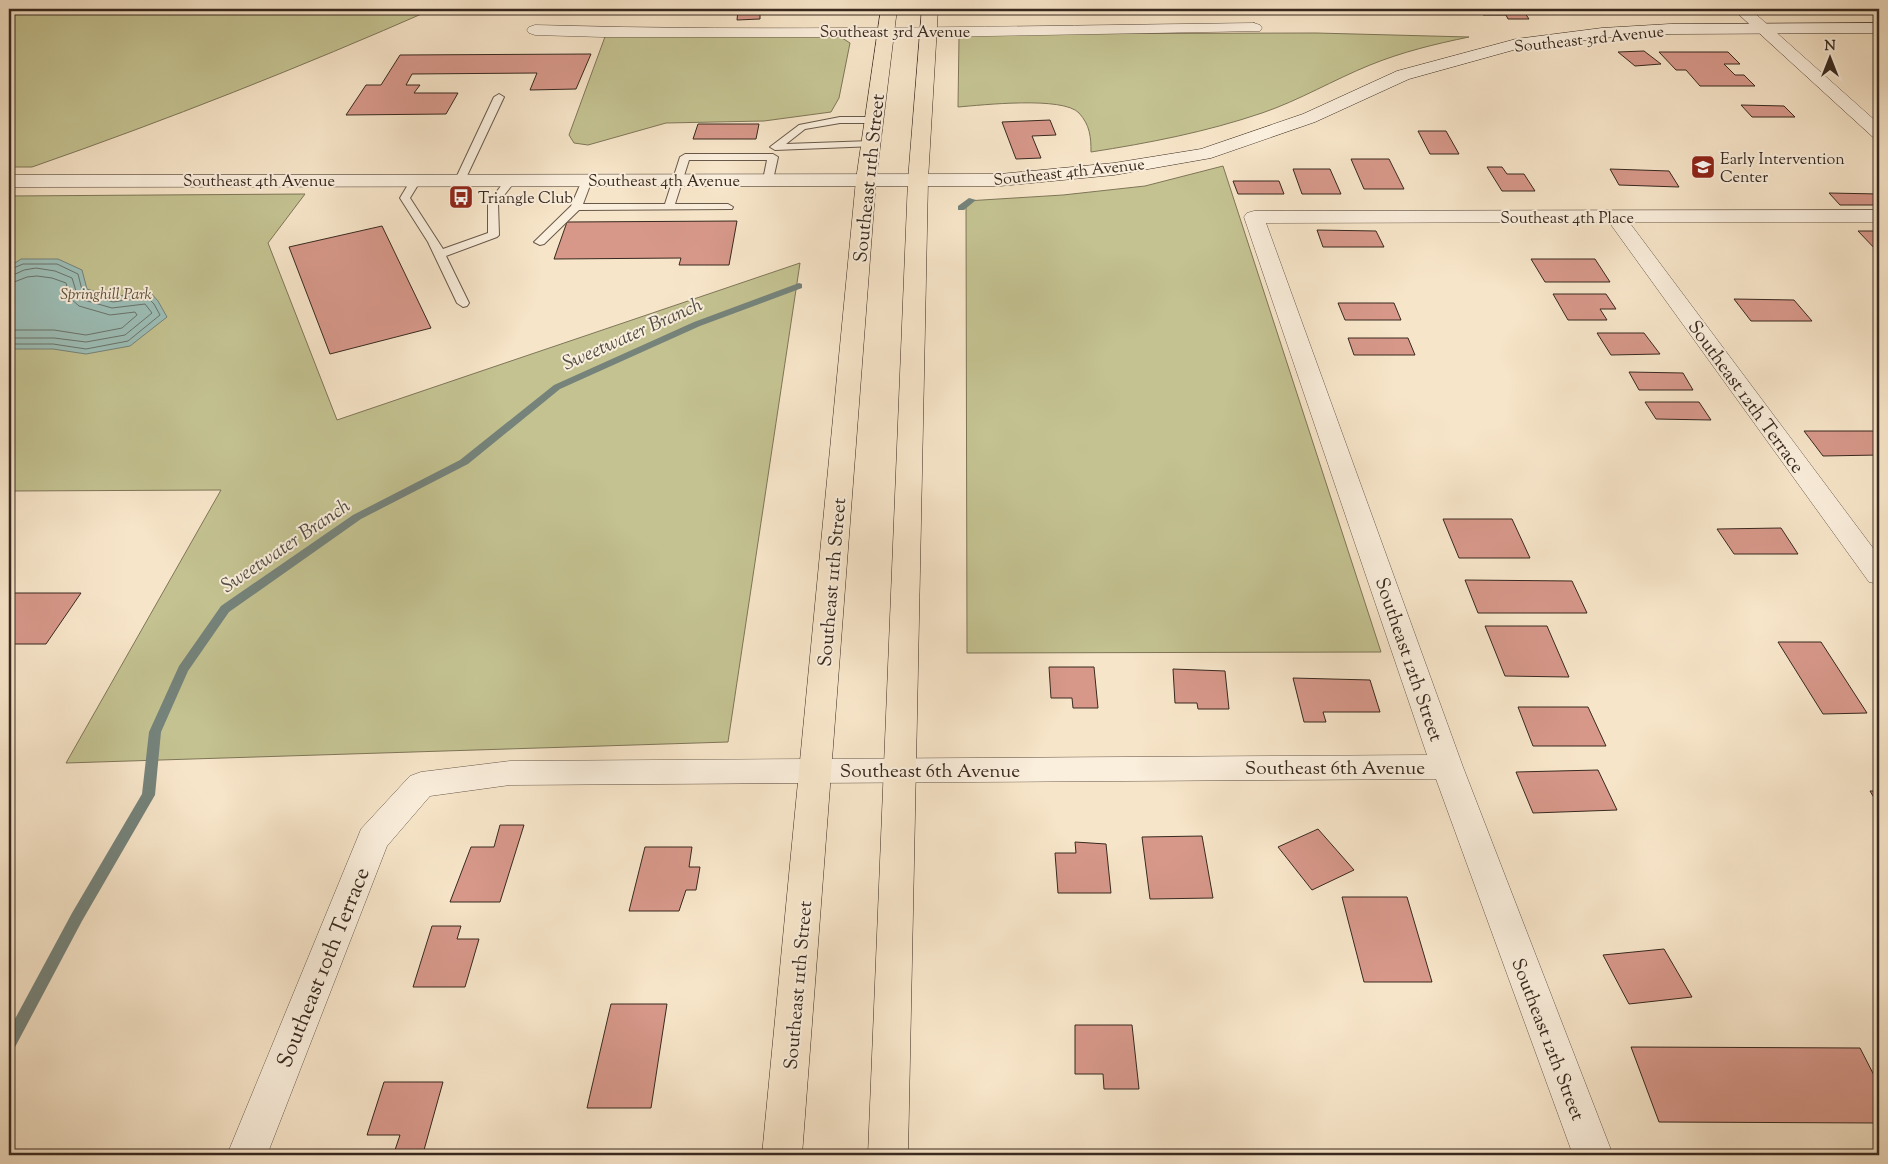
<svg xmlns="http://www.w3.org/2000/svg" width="1888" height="1164" viewBox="0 0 1888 1164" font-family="'Sorts Mill Goudy',serif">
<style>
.green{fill:#c4c291;stroke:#7e7658}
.water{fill:#9dbfb8;stroke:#75837b}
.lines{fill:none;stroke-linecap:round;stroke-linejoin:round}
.shore{stroke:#6a746c;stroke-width:1}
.stream{fill:#75837b;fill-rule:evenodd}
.building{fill:#d7988a;stroke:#38291f}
.lane-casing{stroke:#68584a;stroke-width:2}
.street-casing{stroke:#68584a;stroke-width:1}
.secondary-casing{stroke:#38291f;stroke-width:1}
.highway-casing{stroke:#38291f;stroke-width:1}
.lane{fill:#faeedc;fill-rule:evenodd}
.street{fill:#faeedc;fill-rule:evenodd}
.secondary{fill:#faeedc;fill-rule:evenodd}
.highway{fill:#f7e5c9;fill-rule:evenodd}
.labels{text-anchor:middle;stroke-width:4;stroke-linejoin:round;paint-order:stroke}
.far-street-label{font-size:16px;fill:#38291f;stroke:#faeedc}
.far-poi-label{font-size:16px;fill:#38291f;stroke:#faeedc;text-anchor:start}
.far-park-label{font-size:16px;font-style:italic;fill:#5b4f3c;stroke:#faeedc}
.street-label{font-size:19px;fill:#38291f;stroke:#faeedc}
.water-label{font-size:20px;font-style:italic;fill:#514e45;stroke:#faeedc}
.near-street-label{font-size:22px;fill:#38291f;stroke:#faeedc}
</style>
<rect width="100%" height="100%" fill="#f7e5c9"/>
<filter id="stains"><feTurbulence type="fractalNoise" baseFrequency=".004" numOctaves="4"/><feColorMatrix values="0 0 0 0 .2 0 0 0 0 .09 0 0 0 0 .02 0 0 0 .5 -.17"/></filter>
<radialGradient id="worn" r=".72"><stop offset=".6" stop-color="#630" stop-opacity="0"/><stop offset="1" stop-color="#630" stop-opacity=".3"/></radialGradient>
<!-- green -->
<g class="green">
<path d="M9 9H433C301 67 167 120 32 167H9Z"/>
<path d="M1316 33 1469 37C1435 44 1402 52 1370 65 1333 80 1300 100 1262 113 1206 132 1149 143 1091 152 1091 137 1090 125 1079 113 1063 96 982 105 958 107L959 37 970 34Z"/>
<polygon points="606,34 839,36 850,43 839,98 831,112 764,121 666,123 588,145 574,143 569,135"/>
<polygon points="1223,166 1381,652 967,653 966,201 1063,195 1145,186"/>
<polygon points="305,194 268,243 337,420 800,263 728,742 66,763 221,490 9,491 9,196"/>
</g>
<!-- water -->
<polygon class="water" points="21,259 58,259 82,270 87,289 113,297 149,291 158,301 167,317 130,346 86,354 53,349 9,349 9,267"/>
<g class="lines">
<!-- shore -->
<g class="shore">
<polyline points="9,270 23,264 57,264 78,274 82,290 85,293 113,302 147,297 154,304 160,315 128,341 86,349 53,344 9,344"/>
<polyline points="9,277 24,270 36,268 55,271 72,278 77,294 84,300 112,308 145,304 152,313 125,335 86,342 54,338 9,338"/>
<polyline points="9,284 27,277 37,276 52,278 66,283 70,298 79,306 110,315 135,312 137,315 122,328 86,335 54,330 9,330"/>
</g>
<!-- stream -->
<g class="stream">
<polygon points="969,198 976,200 964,210 958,210 958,206"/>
<polygon points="799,283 802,284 802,288 700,326 560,389 468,464 361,519 229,612 188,671 161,732 155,795 82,921 14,1049 9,1051 9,1030 72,913 142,794 149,732 179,666 221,606 353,515 460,460 554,385 694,322"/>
</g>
</g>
<!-- building -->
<g class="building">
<polygon points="1230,9 1250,9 1251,12 1231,12"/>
<polygon points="1478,9 1522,9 1529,19 1508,19 1506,15 1483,15"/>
<polygon points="738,10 760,10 760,19 737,20"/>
<polygon points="1644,51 1661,64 1635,66 1618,52"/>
<polygon points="1659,52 1728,52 1740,64 1724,64 1735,75 1744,75 1755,86 1700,86 1686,70 1676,70"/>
<polygon points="591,54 576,89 530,90 537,73 412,74 406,85 420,85 414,93 458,93 446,114 346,115 366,85 381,85 400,55"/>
<polygon points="1741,105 1784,106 1795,117 1752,117"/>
<polygon points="1050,120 1056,135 1032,136 1041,158 1016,159 1002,122"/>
<polygon points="698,124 759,124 756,139 693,139"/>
<polygon points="1418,131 1446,131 1459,154 1430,154"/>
<polygon points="1351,159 1389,159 1404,189 1364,189"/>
<polygon points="1487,167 1502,167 1507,174 1524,174 1535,191 1502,191"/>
<polygon points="1293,169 1330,169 1341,194 1302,194"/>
<polygon points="1610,169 1669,171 1679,187 1619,185"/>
<polygon points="1233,181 1279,181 1284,194 1238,194"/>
<polygon points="1829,193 1879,194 1879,205 1840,205"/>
<polygon points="737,221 729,265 679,265 681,258 554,259 567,222"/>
<polygon points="382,226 431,328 330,354 289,247"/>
<polygon points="1317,230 1376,231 1384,247 1323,247"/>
<polygon points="1858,231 1879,231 1879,253"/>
<polygon points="1531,259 1595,259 1610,282 1545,282"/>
<polygon points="1553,294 1606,294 1616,309 1600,309 1607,320 1568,320"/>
<polygon points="1734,299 1794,300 1812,321 1751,321"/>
<polygon points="1338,303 1394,303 1401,320 1345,320"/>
<polygon points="1597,333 1644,333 1660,354 1611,355"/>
<polygon points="1348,338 1408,338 1415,355 1354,355"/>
<polygon points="1629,372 1683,373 1693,390 1639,390"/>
<polygon points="1645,402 1699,402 1711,420 1656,419"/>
<polygon points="1804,431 1874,431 1879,437 1879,455 1823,456"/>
<polygon points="1443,519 1512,519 1530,558 1459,558"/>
<polygon points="1781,528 1798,554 1734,554 1717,529"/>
<polygon points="1465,580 1572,581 1587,613 1478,613"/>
<polygon points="11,593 81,593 46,644 9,644 9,596"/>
<polygon points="1485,626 1547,626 1569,677 1505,676"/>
<polygon points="1778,642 1821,642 1867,713 1823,714"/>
<polygon points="1049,667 1094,667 1098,708 1073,708 1072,698 1051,698"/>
<polygon points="1173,669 1225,671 1229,709 1198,709 1197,703 1175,703"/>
<polygon points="1293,678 1370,680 1380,712 1323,712 1326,722 1304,722"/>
<polygon points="1518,707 1588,707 1606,746 1533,746"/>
<polygon points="1598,770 1617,810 1533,813 1516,772"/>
<polygon points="1870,791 1879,791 1879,806"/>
<polygon points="500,825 524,825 500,902 450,902 471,847 494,847"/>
<polygon points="1318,829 1354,870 1312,890 1278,847"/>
<polygon points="1202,836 1213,898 1150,899 1142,837"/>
<polygon points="1075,842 1106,844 1111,893 1058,893 1055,853 1076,853"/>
<polygon points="645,847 692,847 689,867 700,867 696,890 686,890 679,911 629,911"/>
<polygon points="1342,897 1407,897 1432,982 1364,982"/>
<polygon points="432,926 461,926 457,939 479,939 465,987 413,987"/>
<polygon points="1664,949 1692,997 1629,1004 1603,955"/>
<polygon points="611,1004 667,1004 651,1108 587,1108"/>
<polygon points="1075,1025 1132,1025 1139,1089 1104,1089 1103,1074 1075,1074"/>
<polygon points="1631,1047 1860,1048 1879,1085 1879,1123 1659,1122"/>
<polygon points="384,1082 443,1082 424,1150 395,1150 400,1135 367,1135"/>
</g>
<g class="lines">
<defs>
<g id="lane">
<polygon points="499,94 504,97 465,180 464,182 456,182 455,180 494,97"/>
<polygon points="840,117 874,117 879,120 874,123 840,123 805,129 786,144 871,141 875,142 875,146 775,150 770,147 799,125"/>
<polygon points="685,154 773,154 778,157 773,180 768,183 763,180 767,160 689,160 675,204 728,204 733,207 732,209 579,210 544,244 540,245 534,242 571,206 583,178 591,178 592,180 583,204 665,204 680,157"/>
<polygon points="416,177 421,180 410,198 443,249 488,233 488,203 507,178 515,178 516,180 498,203 499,235 497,237 446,256 469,303 467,306 463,307 457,303 428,242 400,198 412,178"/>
</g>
<g id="street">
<polygon points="1733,9 1750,9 1879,124 1879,138 1873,137"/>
<path d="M1254 23 1260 25 1262 28 1260 31 929 37H603L535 35 529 33 527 30 529 27 535 25C774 32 1015 26 1254 23Z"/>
<polygon points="1879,210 1879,222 1629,222 1879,556 1879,584 1869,582 1609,222 1266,223 1463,767 1613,1155 1573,1155 1436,779 510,785 430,796 387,846 267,1155 227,1155 357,839 361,829 410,776 421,772 510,761 1427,755 1244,217 1247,213 1254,211"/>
</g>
<polygon id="secondary" points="1879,23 1879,33 1670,34 1602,38 1517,49 1409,79 1315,122 1211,158 1114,175 1000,186 9,187 9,175 1000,174 1114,163 1201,149 1303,114 1397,71 1516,39 1602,28 1670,24"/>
<g id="highway">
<polygon points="881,9 897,9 876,180 802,1155 762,1155 856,180"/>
<polygon points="922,9 938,9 928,180 908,1155 868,1155 908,180"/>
</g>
</defs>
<!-- lane casing -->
<use href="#lane" class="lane-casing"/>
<!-- street casing -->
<use href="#street" class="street-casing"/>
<!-- secondary casing -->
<use href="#secondary" class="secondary-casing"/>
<!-- highway casing -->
<use href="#highway" class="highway-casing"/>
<!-- lane -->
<use href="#lane" class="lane"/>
<!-- street -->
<use href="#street" class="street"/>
<!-- secondary -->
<use href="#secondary" class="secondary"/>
<!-- highway -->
<use href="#highway" class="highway"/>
</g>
<!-- icons -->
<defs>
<symbol id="school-square" viewBox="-11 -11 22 22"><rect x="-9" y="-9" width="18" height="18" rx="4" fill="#8f2418" stroke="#faeedc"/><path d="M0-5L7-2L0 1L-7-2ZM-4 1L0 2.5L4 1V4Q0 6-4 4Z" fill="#fff"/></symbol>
<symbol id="bus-square" viewBox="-11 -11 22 22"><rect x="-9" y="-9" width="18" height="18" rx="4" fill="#8f2418" stroke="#faeedc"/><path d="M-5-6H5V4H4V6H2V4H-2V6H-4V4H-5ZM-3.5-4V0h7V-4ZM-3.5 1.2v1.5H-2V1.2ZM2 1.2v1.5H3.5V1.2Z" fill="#fff"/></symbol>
</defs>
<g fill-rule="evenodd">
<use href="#school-square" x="1689" y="153" width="28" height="28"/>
<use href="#bus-square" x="447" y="183" width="28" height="28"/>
</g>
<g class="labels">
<!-- far-street labels -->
<g class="far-street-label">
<text x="895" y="37">Southeast 3rd Avenue</text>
<text transform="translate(1589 38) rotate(-6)" y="6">Southeast 3rd Avenue</text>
<text transform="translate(1069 171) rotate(-6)" y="6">Southeast 4th Avenue</text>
<text x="259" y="186">Southeast 4th Avenue</text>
<text x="664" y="186">Southeast 4th Avenue</text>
<text x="1567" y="223">Southeast 4th Place</text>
</g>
<!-- far-poi labels -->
<g class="far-poi-label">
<text x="1720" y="164">Early Intervention<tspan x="1720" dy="18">Center</tspan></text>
<text x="478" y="203">Triangle Club</text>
</g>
<!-- far-park labels -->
<g class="far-park-label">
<text x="106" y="299">Springhill Park</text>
</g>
<!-- street labels -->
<g class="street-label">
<text transform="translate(868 178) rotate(-84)" y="7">Southeast 11th Street</text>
<text transform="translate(1747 396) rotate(54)" y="7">Southeast 12th Terrace</text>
<text transform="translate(831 582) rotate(-85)" y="7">Southeast 11th Street</text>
<text transform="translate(1410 659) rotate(71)" y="7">Southeast 12th Street</text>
<text x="1335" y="774">Southeast 6th Avenue</text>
<text x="930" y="777">Southeast 6th Avenue</text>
<text transform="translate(797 985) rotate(-85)" y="7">Southeast 11th Street</text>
<text transform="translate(1549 1039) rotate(69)" y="7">Southeast 12th Street</text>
</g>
<!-- water labels -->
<g class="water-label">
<text transform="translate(632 333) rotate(-24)" y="7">Sweetwater Branch</text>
<text transform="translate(285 545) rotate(-34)" y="7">Sweetwater Branch</text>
</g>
<!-- near-street labels -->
<g class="near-street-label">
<text transform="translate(322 967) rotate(-68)" y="8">Southeast 10th Terrace</text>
</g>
</g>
<!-- margin -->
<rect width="1888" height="1164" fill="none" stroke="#f7e5c9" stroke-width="30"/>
<rect x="10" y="10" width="1868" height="1144" fill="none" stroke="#38291f" stroke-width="2.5"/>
<rect x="15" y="15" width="1858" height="1134" fill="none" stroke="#38291f"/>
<!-- north arrow -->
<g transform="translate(1830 58)" stroke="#faeedc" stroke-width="4" paint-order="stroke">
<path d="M0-4L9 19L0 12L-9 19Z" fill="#38291f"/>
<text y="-8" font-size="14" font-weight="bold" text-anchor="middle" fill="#38291f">N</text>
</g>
<rect width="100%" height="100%" filter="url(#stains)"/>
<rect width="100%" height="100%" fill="url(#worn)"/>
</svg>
